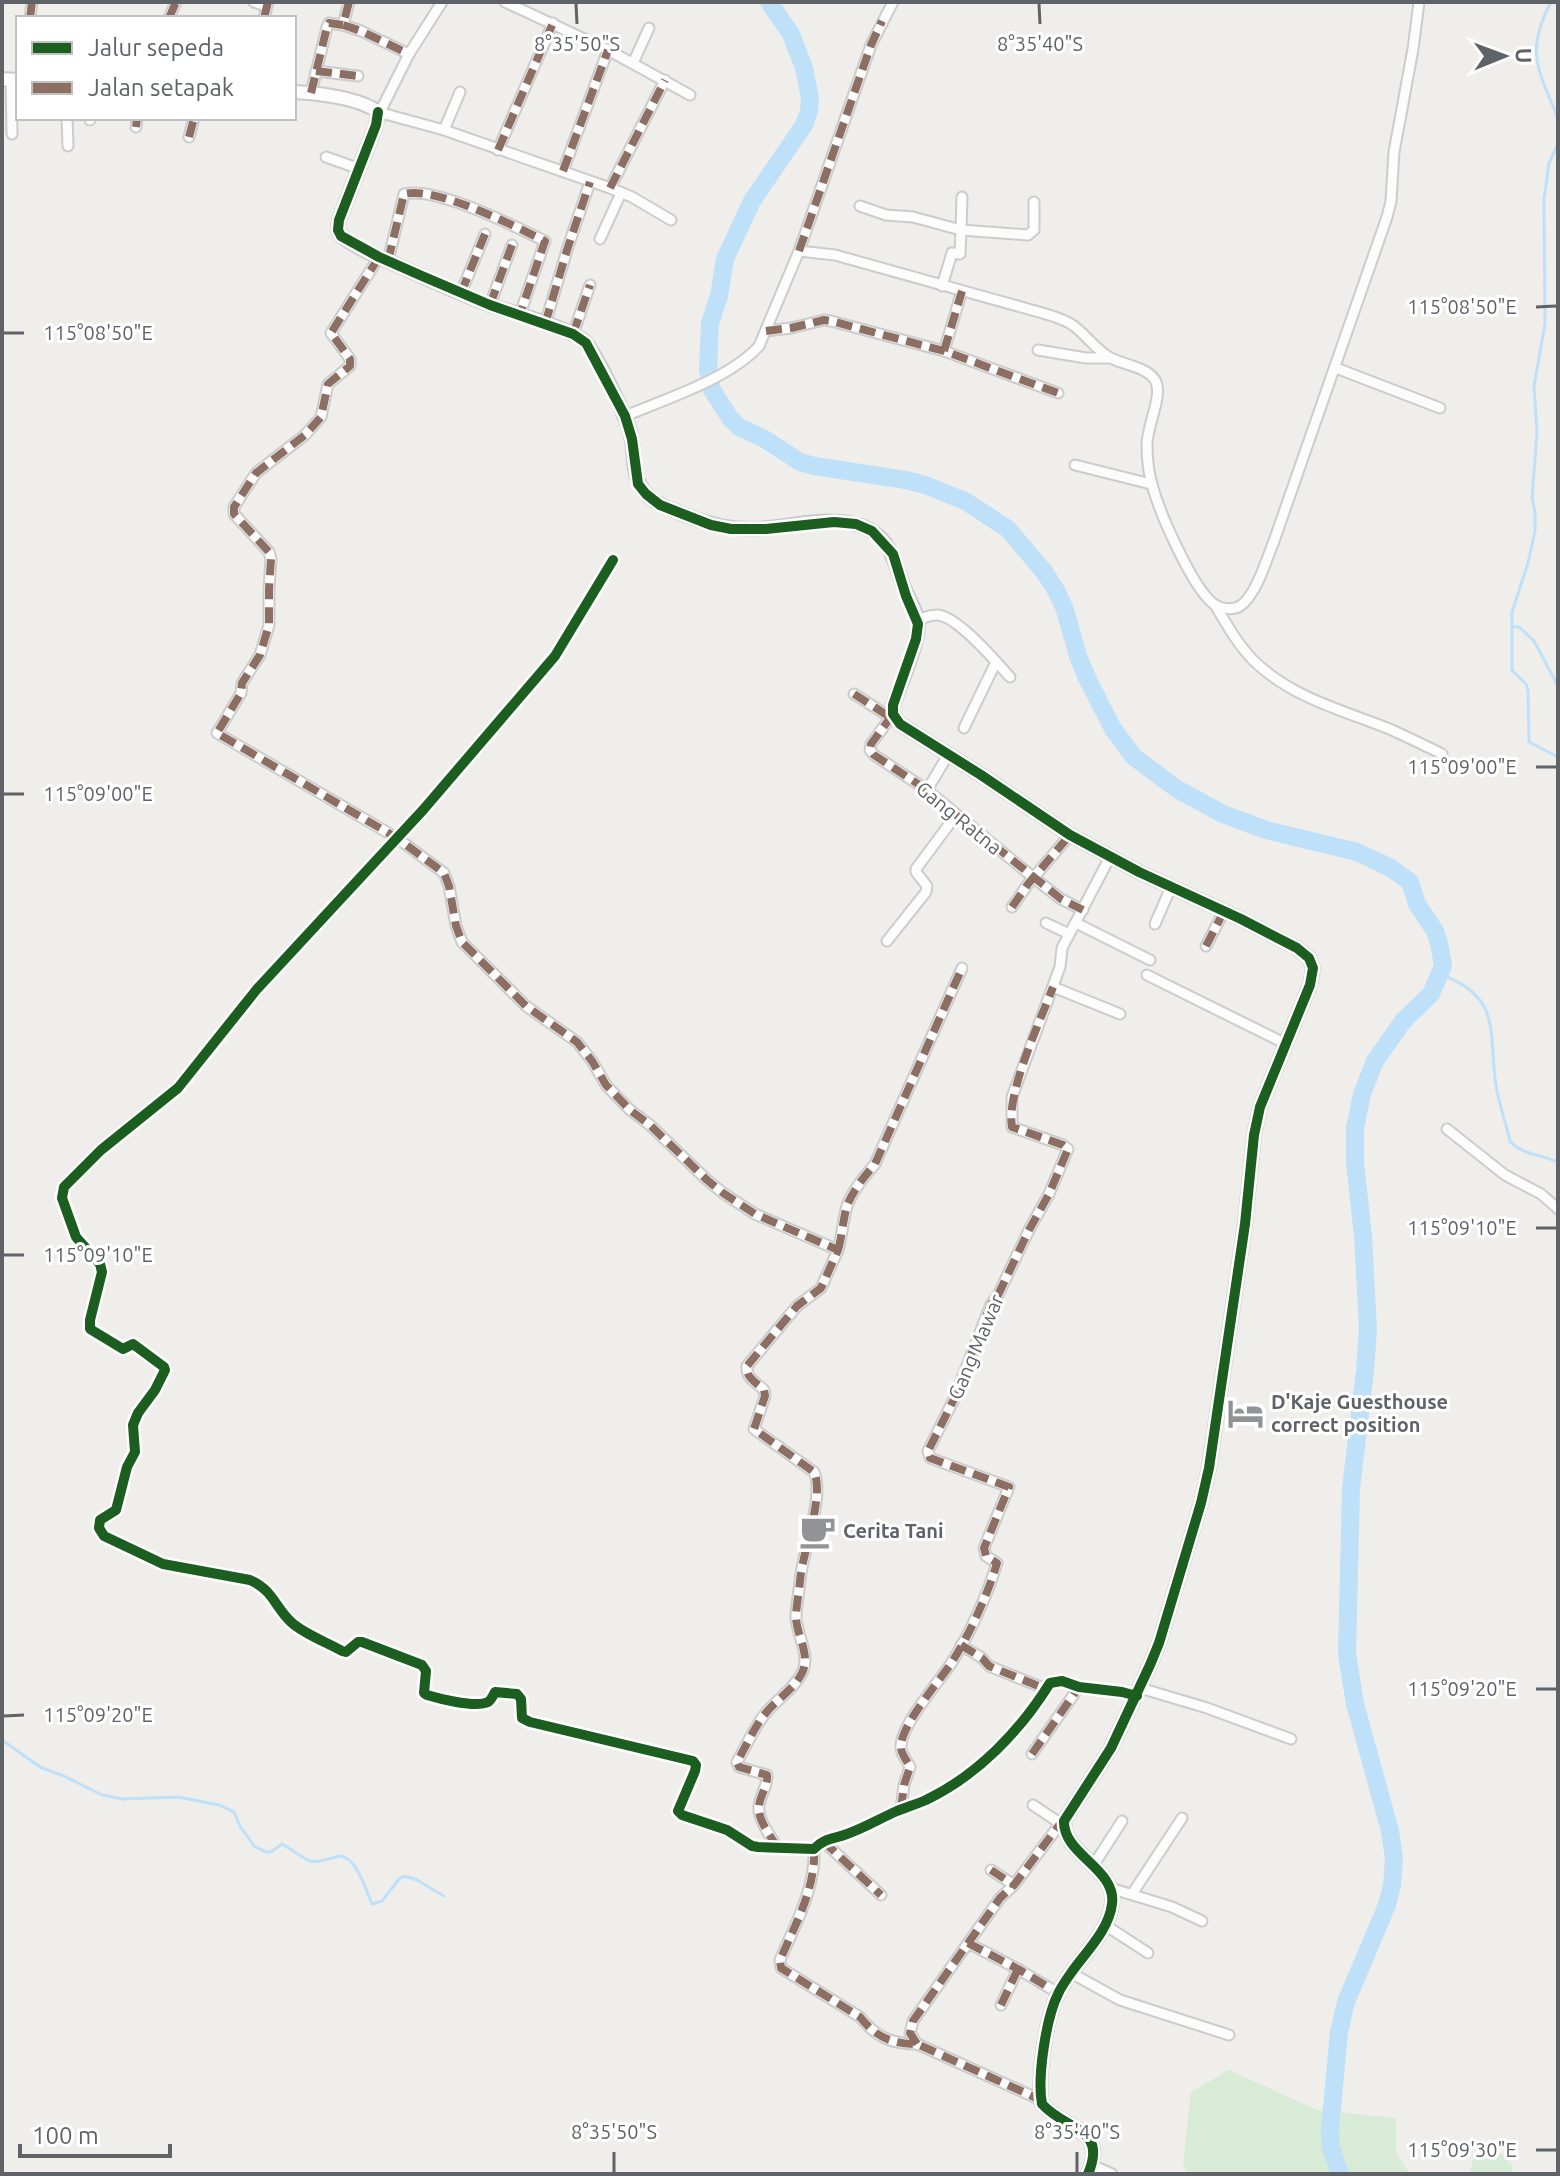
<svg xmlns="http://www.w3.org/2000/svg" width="1560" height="2176" viewBox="0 0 1560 2176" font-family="Ubuntu,sans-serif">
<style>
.green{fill:#d8ebd6}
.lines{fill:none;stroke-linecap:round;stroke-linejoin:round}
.stream{stroke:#bfe0f9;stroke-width:3}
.river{stroke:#bfe0f9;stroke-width:18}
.street-casing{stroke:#cbcccc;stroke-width:13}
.secondary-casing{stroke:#cacacb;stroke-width:16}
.street{stroke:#fdfcfc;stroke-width:9}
.secondary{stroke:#fdfcfc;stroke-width:12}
.quiet{stroke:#8d6e63;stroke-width:8;stroke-dasharray:16 8;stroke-linecap:butt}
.cycleway-casing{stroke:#fff;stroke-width:15}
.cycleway{stroke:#1b5e20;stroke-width:10}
.ticks{fill:none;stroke:#5f6368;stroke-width:3}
.labels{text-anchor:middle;stroke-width:6;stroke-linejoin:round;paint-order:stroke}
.street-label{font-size:20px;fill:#5f6368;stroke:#fff}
.poi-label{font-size:20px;font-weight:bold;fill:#5f6368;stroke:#fff;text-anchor:start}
.ticks-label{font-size:20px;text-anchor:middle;fill:#5f6368;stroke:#fff;stroke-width:6;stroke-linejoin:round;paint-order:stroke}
</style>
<rect width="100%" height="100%" fill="#efeeea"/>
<!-- green -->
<g class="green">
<polygon points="1229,2070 1317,2110 1396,2118 1396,2153 1410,2174 1188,2174 1183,2165 1191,2092"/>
<polygon points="1501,2153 1513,2167 1511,2174 1469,2174 1475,2154"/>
</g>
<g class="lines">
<!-- stream -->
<g class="stream">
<path d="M1551 2C1525 52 1538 69 1557 116L1558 123"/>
<polyline points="1558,144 1549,163 1544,199 1545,324 1534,386 1537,432 1532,498 1535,512 1535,531 1528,563 1512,612 1512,670 1526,684 1528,691 1529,742 1558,757"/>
<polyline points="1512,627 1519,627 1534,641 1558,686"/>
<path d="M1439 974C1503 996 1488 1032 1496 1086 1499 1104 1506 1123 1510 1141 1520 1154 1543 1155 1558 1162"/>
<path d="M2 1740 40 1767 64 1776 102 1795 123 1799 178 1797 219 1805 234 1812 240 1826 254 1846 266 1852H271L282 1844C290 1848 304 1859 310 1861 318 1863 328 1859 336 1857 354 1850 366 1890 372 1904L382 1901 400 1878 405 1876 417 1880 444 1896"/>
</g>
<!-- river -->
<polyline class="river" points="769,2 791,34 804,68 810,98 809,111 804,125 752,201 725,259 719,296 710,323 708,370 712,390 730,418 739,427 763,438 800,462 814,466 906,480 925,485 965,501 1008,529 1045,573 1057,592 1065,610 1078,656 1087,678 1113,729 1134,757 1177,789 1223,814 1266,830 1357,852 1391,868 1410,882 1417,904 1435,931 1439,943 1443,966 1431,994 1403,1021 1375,1061 1362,1094 1355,1128 1355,1163 1363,1236 1368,1329 1365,1371 1351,1488 1347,1654 1355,1704 1390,1831 1394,1859 1392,1885 1387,1905 1346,2002 1339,2032 1330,2130 1331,2148 1340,2174"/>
<defs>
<g id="street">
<polyline points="254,2 266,6"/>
<polyline points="349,2 343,25 361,31 409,54"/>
<polyline points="505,2 608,50 690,95"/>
<polyline points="30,18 32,2"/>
<polyline points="169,18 176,2"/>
<polyline points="264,18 268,2"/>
<polyline points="633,63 649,28"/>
<polyline points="316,71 358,76"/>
<polyline points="11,79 12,134"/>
<polyline points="311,93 327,27 329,23 343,25"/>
<polyline points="378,112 444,130 610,188 632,197 671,220"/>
<polyline points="380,112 409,54 442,2"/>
<polyline points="67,118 68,146"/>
<polyline points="90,120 90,118"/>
<polyline points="136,127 137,118"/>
<polyline points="444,130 460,92"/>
<polyline points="189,137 194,118"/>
<polyline points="498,150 553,23"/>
<polyline points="326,157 357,168"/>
<polyline points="563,171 608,50"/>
<polyline points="610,188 665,80"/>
<polyline points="962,197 961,230 1028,235 1034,230 1034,202"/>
<polyline points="860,206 886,215 913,217 961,230 960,254 952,253 942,286"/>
<polyline points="600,239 621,193"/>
<polyline points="799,251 871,45 893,2"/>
<path d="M379 257 331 333 350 359V366L328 384 321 417 305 435 256 473 234 507V514L269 552 271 559 269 589V625L260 655 242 683 241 693 217 733 397 838 444 873 449 886 456 926 462 942 526 1006 577 1042 592 1061 606 1085 630 1110 650 1125 707 1180 723 1193 755 1214 838 1250 821 1288 797 1306 747 1366C746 1379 756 1382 764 1390L765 1396 754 1429 814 1472C825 1496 802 1553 800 1581 799 1593 796 1606 796 1618 797 1636 811 1655 802 1673 794 1689 776 1700 765 1714 756 1724 744 1750 737 1762L739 1767 767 1775C768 1786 760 1795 759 1806 757 1819 771 1837 778 1848"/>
<path d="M388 261 404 194C436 186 514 226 545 241L520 314"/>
<polyline points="461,293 485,234"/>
<polyline points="490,305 512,245"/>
<polyline points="545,324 568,247 590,182"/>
<polyline points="766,331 791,328 824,320 831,321 944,351 1058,393"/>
<polyline points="573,334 590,285"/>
<polyline points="1038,350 1086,358 1109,358"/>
<polyline points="944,351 962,291"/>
<polyline points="1336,368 1440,408"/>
<path d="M625 416C666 399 729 379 759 346L799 251 835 255 1046 314C1056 317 1066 320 1074 326 1087 336 1097 351 1111 358 1124 365 1147 367 1155 380 1164 395 1146 427 1147 446 1147 459 1149 475 1153 488 1160 513 1195 595 1217 606 1223 609 1234 610 1240 606 1256 596 1267 558 1274 541L1387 217 1391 201 1394 152 1413 49 1419 2"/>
<polyline points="1075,465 1151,484"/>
<path d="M613 560 555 656 423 810 257 989 178 1088 101 1150 64 1187 62 1198 76 1237 100 1264 102 1272 90 1320V1329L123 1349 133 1344 164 1367 165 1370 155 1390 138 1413 133 1425 135 1452 127 1467 116 1510 100 1520 99 1528 104 1536 163 1564 250 1580C274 1591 274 1606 291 1622 304 1634 326 1642 342 1651L346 1652 358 1642H362L422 1665 426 1671 424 1693 427 1695C440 1699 475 1708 488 1702 490 1701 494 1694 495 1692L517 1694 521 1699 522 1718 530 1722 693 1761 696 1765 695 1771 678 1811 682 1815 727 1830 752 1846 758 1847 814 1849C824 1838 834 1839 847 1834 864 1828 881 1818 897 1811 907 1807 917 1804 926 1800 978 1775 1020 1731 1050 1683L1062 1681 1079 1687 1122 1692 1137 1696"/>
<path d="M1215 605C1227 625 1238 645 1254 661 1292 698 1345 711 1392 730 1409 738 1426 746 1442 754"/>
<path d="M917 620C923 618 930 615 936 615 956 614 996 662 1010 677"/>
<polyline points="854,694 890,717"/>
<polyline points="893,714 871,744 870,750 874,755 927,790 1034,878 1061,899 1083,910"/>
<polyline points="964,728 996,662"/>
<polyline points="927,790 948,755"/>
<polyline points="1012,907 1028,884 1070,835"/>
<polyline points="1046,923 1069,934"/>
<polyline points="1076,923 1150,960"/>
<polyline points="1155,924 1171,887"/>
<polyline points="887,941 926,892 927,886 916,872 916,869 956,815"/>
<polyline points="1206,946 1224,911"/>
<polyline points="1147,975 1286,1044"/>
<polyline points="1053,987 1120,1014"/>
<polyline points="1447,1129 1505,1175 1541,1194 1558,1209"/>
<path d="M838 1250C842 1237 843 1219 847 1206 853 1190 864 1177 875 1164L962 968"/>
<polyline points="961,1645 982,1658 989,1666 996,1669 1046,1689"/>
<polyline points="1140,1688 1207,1708 1291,1739"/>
<polyline points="1032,1754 1079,1687"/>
<polyline points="1033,1805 1064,1826"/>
<path d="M901 1809 904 1785 910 1767C907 1760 900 1754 901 1745 903 1723 937 1684 950 1665 968 1638 988 1594 997 1563L986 1556 984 1548 1009 1487 930 1458 928 1451 953 1401 991 1304 998 1295 1029 1230 1049 1194 1068 1149 1063 1145 1012 1127V1097L1060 967 1062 948 1110 857"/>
<polyline points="823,1841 881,1895"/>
<path d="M814 1849C816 1888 795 1925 780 1960L781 1968 860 2017C876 2037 891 2044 917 2044L1041 2100"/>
<polyline points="1093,1866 1122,1821"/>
<polyline points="991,1870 1014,1885"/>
<polyline points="1110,1888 1172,1907 1202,1921"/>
<polyline points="1132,1894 1182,1818"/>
<polyline points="1105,1925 1148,1953"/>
<polyline points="968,1943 1018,1969 1058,1993"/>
<polyline points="1071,1973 1120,2000 1229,2035"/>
<polyline points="1001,2005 1018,1969"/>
<polyline points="917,2044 910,2033 913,2021 1000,1898 1014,1885 1060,1824"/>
<polyline points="1092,2165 1112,2174"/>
</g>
<g id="secondary">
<polyline points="2,79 18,80"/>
<path d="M294 92C317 93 360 98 378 112L376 125 339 220 338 230 341 236C361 251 384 259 406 269 434 282 461 294 490 305 510 312 572 329 585 342 595 352 624 413 629 428 638 456 627 480 653 500 661 506 671 509 680 513 709 525 736 532 768 528 798 525 842 514 870 530 889 541 894 559 901 579 905 594 917 609 918 624 920 639 899 688 893 705V714L900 724 981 775 1070 835 1139 872 1241 919 1297 948 1309 958 1313 968 1310 985 1260 1107 1254 1135 1245 1224 1209 1468 1201 1503 1159 1643 1150 1665 1111 1748 1064 1821C1063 1855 1117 1869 1112 1904 1109 1930 1085 1953 1071 1973 1066 1980 1061 1987 1058 1994 1046 2018 1037 2078 1042 2104 1066 2131 1108 2127 1088 2174"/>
</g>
</defs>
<!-- street casing -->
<use href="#street" class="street-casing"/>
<!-- secondary casing -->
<use href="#secondary" class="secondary-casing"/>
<!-- street -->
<use href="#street" class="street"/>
<!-- secondary -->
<use href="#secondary" class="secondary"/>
<!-- quiet -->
<g class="quiet">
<polyline points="349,2 343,25 361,31 409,54"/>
<polyline points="30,18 32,2"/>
<polyline points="169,18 176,2"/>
<polyline points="264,18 268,2"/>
<polyline points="316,71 358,76"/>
<polyline points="311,93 327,27 329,23 343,25"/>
<polyline points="136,127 137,118"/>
<polyline points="189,137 194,118"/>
<polyline points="498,150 553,23"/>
<polyline points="563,171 608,50"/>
<polyline points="610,188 665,80"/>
<polyline points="799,251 871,45 882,21"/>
<path d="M379 257 331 333 350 359V366L328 384 321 417 305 435 256 473 234 507V514L269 552 271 559 269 589V625L260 655 242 683 241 693 217 733 397 838 444 873 449 886 456 926 462 942 526 1006 577 1042 592 1061 606 1085 630 1110 650 1125 707 1180 723 1193 755 1214 838 1250 821 1288 797 1306 747 1366C746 1379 756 1382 764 1390L765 1396 754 1429 814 1472C825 1496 802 1553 800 1581 799 1593 796 1606 796 1618 797 1636 811 1655 802 1673 794 1689 776 1700 765 1714 756 1724 744 1750 737 1762L739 1767 767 1775C768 1786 760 1795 759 1806 757 1819 771 1837 778 1848"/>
<path d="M388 261 404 194C436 186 514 226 545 241L520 314"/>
<polyline points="461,293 485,234"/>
<polyline points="490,305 512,245"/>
<polyline points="545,324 568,247 590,182"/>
<polyline points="766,331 791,328 824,320 831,321 944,351 1058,393"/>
<polyline points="573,334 590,285"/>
<polyline points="944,351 962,291"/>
<polyline points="854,694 890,717"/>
<polyline points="893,714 871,744 870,750 874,755 927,790"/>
<polyline points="956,815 1061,899 1083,910"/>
<polyline points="1012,907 1028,884 1070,835"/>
<polyline points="1206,946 1224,911"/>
<path d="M838 1250C842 1237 843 1219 847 1206 853 1190 864 1177 875 1164L962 968"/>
<polyline points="961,1645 982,1658 989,1666 996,1669 1046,1689"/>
<polyline points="1032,1754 1079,1687"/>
<path d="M901 1809 904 1785 910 1767C907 1760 900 1754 901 1745 903 1723 937 1684 950 1665 968 1638 988 1594 997 1563L986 1556 984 1548 1009 1487 930 1458 928 1451 953 1401 991 1304 998 1295 1029 1230 1049 1194 1068 1149 1063 1145 1012 1127C1006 1093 1040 1022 1053 987"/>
<polyline points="823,1841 881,1895"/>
<path d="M814 1849C816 1888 795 1925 780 1960L781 1968 860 2017C876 2037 891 2044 917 2044L1041 2100"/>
<polyline points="991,1870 1014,1885"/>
<polyline points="968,1943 1018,1969 1058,1993"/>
<polyline points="1001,2005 1018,1969"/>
<polyline points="917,2044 910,2033 913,2021 1000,1898 1014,1885 1060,1824"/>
</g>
<defs>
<g id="cycleway">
<path d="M378 112 376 125 339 220 338 230 341 236 379 257 422 276 490 305 573 334 586 343 625 416 632 439 638 484 646 494 660 505 711 525 731 529H766L834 522 856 524 872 531 893 554 906 596 918 624 916 639 893 705V714L900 724 981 775 1070 835 1139 872 1241 919 1297 948 1309 958 1313 968 1310 985 1260 1107 1254 1135 1245 1224 1209 1468 1201 1503 1159 1643 1150 1665 1111 1748 1064 1821C1063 1855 1117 1869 1112 1904 1109 1930 1085 1953 1071 1973 1066 1980 1061 1987 1058 1994 1046 2018 1037 2078 1042 2104 1066 2131 1108 2127 1088 2174"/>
<path d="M613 560 555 656 423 810 257 989 178 1088 101 1150 64 1187 62 1198 76 1237 100 1264 102 1272 90 1320V1329L123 1349 133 1344 164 1367 165 1370 155 1390 138 1413 133 1425 135 1452 127 1467 116 1510 100 1520 99 1528 104 1536 163 1564 250 1580C274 1591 274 1606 291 1622 304 1634 326 1642 342 1651L346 1652 358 1642H362L422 1665 426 1671 424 1693 427 1695C440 1699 475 1708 488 1702 490 1701 494 1694 495 1692L517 1694 521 1699 522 1718 530 1722 693 1761 696 1765 695 1771 678 1811 682 1815 727 1830 752 1846 758 1847 814 1849C824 1838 834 1839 847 1834 864 1828 881 1818 897 1811 907 1807 917 1804 926 1800 978 1775 1020 1731 1050 1683L1062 1681 1079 1687 1122 1692 1137 1696"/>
</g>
</defs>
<!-- cycleway casing -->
<use href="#cycleway" class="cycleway-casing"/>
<!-- cycleway -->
<use href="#cycleway" class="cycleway"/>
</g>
<!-- ticks -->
<path class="ticks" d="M576 4 577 24M1039 4 1040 24M1536 307 1556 306M4 333H24M1536 767H1556M4 794H24M1536 1228H1556M4 1255H24M1536 1689H1556M4 1716 24 1715M1536 2150H1556M614 2152V2172M1077 2152V2172"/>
<!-- icons -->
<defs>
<symbol id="hotel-bare" viewBox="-9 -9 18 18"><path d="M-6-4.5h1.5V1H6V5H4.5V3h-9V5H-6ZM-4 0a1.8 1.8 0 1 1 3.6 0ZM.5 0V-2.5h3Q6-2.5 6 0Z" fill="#919496" stroke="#fff" stroke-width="2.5" paint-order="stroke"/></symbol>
<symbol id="cafe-bare" viewBox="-9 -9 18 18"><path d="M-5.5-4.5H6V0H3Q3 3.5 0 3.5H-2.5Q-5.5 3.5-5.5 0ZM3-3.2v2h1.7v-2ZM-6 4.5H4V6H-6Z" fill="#919496" stroke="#fff" stroke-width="2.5" paint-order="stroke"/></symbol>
</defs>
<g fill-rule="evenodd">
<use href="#hotel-bare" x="1220" y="1388" width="51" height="51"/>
<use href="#cafe-bare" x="792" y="1506" width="51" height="51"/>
</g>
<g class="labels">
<!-- street labels -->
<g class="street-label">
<text transform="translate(959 818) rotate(39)" y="7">Gang Ratna</text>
<text transform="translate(976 1347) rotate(-67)" y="7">Gang Mawar</text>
</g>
<!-- poi labels -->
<g class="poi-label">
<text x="1271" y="1409">D'Kaje Guesthouse<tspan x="1271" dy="23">correct position</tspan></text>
<text x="843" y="1538">Cerita Tani</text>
</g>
</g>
<g class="ticks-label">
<text x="577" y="51">8°35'50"S</text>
<text x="1040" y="51">8°35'40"S</text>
<text x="1462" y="314">115°08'50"E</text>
<text x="98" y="340">115°08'50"E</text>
<text x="1462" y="774">115°09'00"E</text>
<text x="98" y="801">115°09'00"E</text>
<text x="1462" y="1235">115°09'10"E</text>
<text x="98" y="1262">115°09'10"E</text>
<text x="1462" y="1696">115°09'20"E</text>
<text x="98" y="1722">115°09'20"E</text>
<text x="614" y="2139">8°35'50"S</text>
<text x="1077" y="2139">8°35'40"S</text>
<text x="1462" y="2157">115°09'30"E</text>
</g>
<!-- border -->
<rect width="1560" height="2176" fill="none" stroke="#5f6368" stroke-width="8"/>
<!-- legend -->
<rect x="16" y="16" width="280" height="104" fill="#ffffff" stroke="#bfc1c3" stroke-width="2"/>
<rect x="32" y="42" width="40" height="12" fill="#1b5e20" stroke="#bfc1c3" stroke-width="2"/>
<text x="88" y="56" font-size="24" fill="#5f6368">Jalur sepeda</text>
<rect x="32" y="82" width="40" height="12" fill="#8d6e63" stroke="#bfc1c3" stroke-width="2"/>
<text x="88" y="96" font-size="24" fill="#5f6368">Jalan setapak</text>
<!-- north arrow -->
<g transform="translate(1504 56) rotate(89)" stroke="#ffffff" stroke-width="6" paint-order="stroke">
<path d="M0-6L14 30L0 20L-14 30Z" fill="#5f6368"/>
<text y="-12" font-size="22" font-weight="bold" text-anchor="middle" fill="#5f6368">U</text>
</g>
<!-- scale -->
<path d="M20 2144v12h150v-12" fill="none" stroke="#5f6368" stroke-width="4"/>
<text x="32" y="2144" font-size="24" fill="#5f6368" stroke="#ffffff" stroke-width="6" paint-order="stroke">100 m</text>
</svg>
